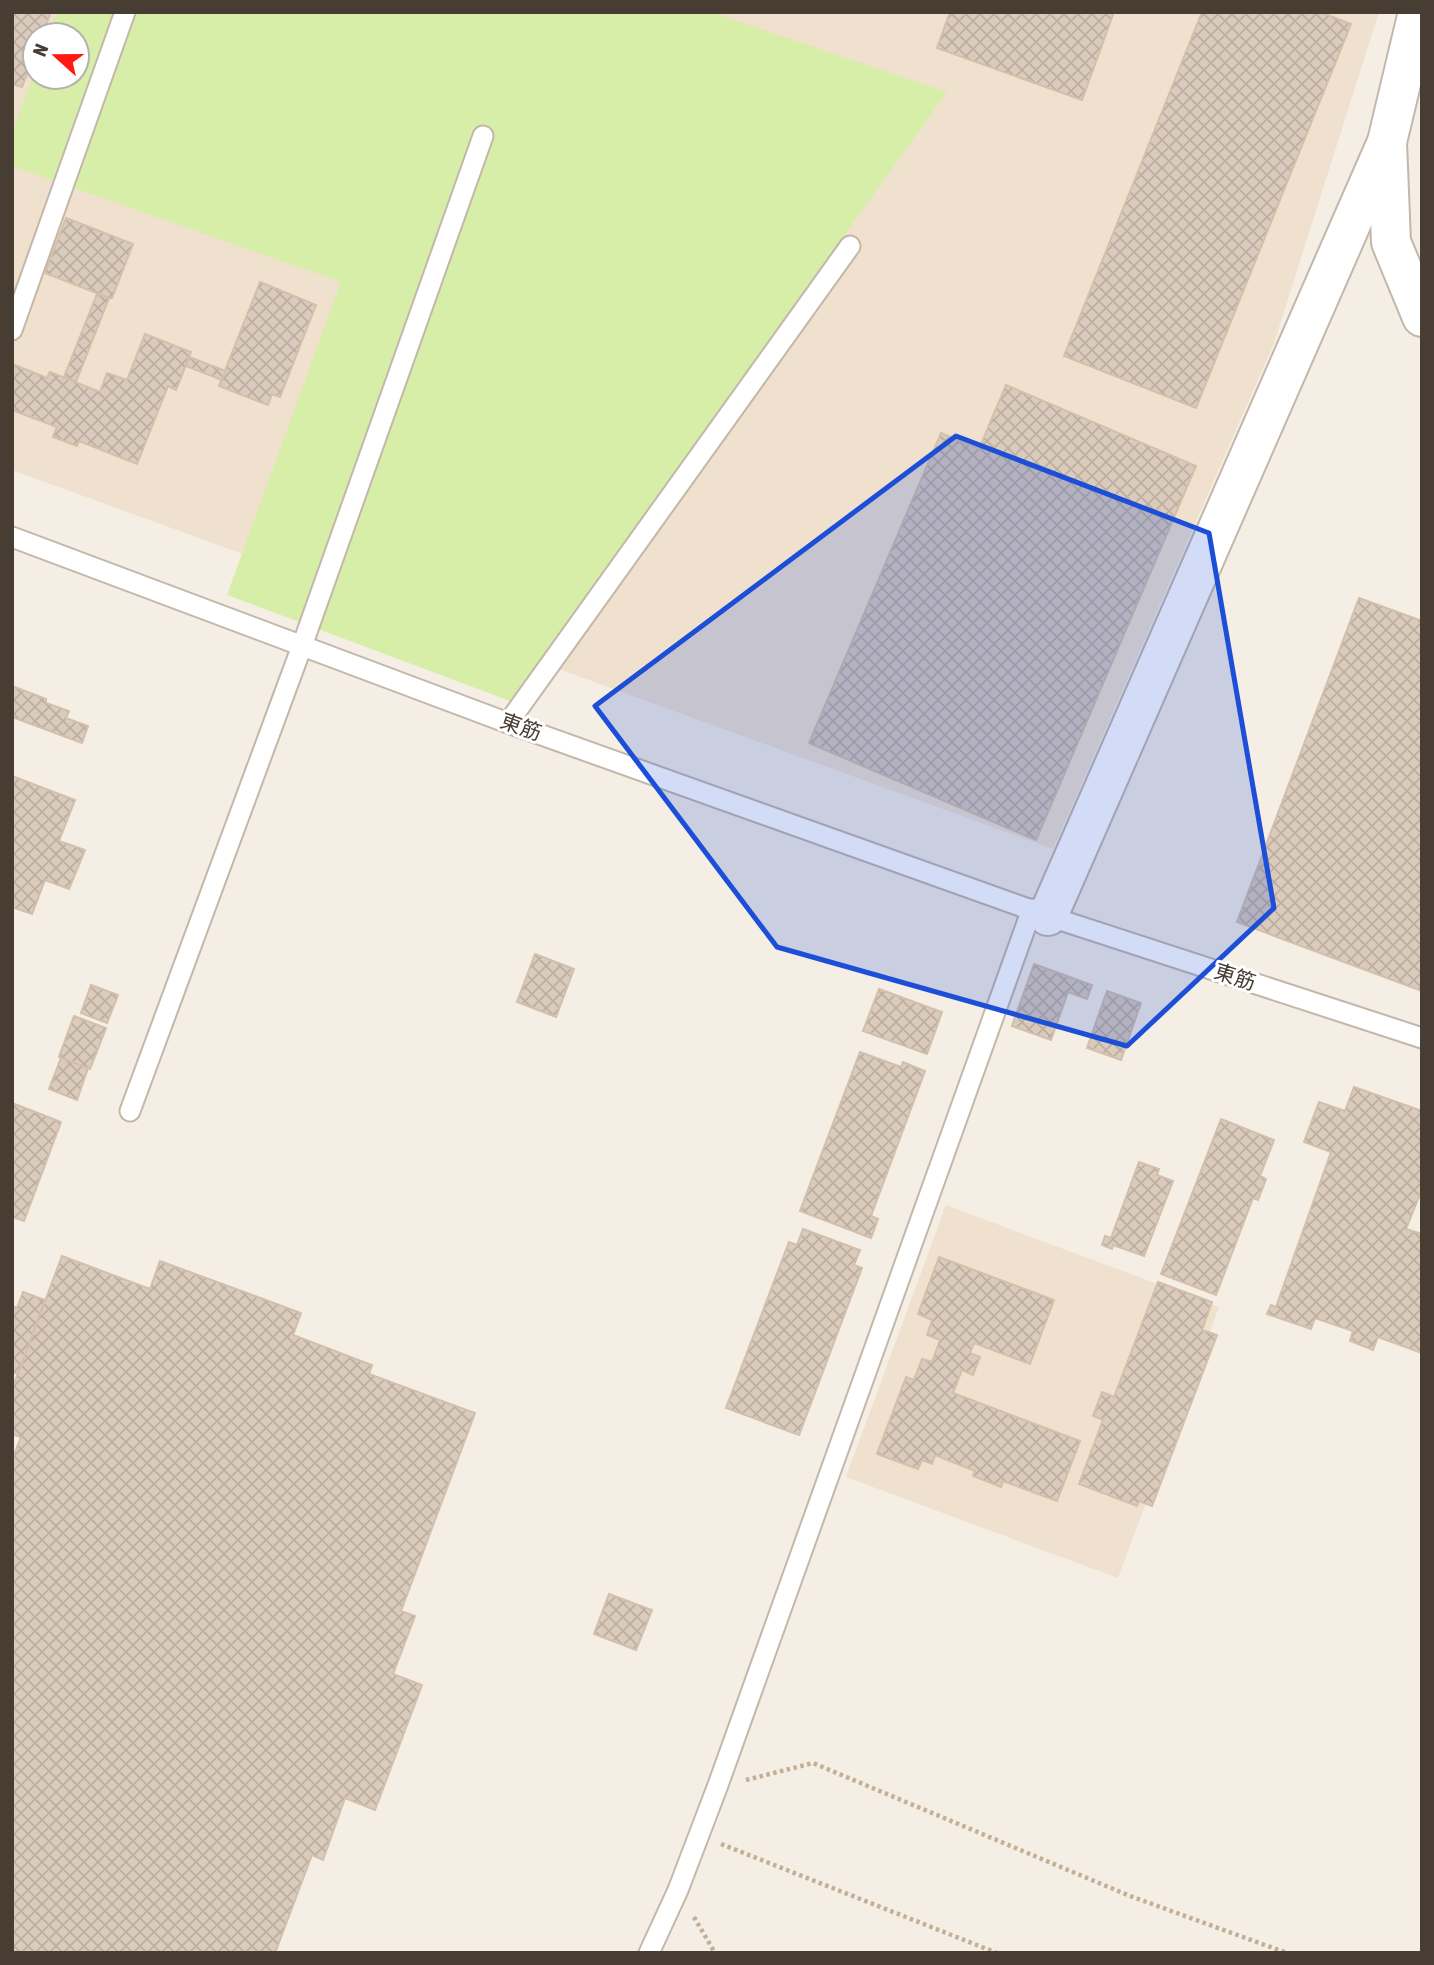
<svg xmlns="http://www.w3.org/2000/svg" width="1434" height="1965" viewBox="0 0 1434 1965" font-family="'Asap Condensed','Noto Sans JP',sans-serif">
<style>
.education{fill:#efe1cd;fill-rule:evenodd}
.garden{fill:#d6eea8}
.building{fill:url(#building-cross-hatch);stroke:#d3bfab;stroke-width:2}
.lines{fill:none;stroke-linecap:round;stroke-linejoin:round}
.service-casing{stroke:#c4b7a9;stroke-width:23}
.minor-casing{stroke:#c4b7a9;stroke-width:42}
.tertiary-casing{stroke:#c4b7a9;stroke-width:42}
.path{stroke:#c4ae96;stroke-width:4.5;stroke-dasharray:3.5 3.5;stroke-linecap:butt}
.service{stroke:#fff;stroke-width:19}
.minor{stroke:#fff;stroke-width:38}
.tertiary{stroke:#fff;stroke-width:38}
.marked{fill:#1d4ed8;fill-opacity:0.2;stroke:#1d4ed8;stroke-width:5;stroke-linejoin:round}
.labels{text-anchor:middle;stroke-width:6;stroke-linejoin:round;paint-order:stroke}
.street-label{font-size:21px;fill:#473d33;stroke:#fff}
</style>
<defs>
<pattern id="building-cross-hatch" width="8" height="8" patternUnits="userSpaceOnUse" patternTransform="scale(1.75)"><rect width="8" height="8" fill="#dacbbc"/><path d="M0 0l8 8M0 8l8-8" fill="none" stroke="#bcafa2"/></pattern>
</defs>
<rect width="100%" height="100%" fill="#f4eee4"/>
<!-- education -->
<g class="education">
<path d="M12 12H1379L1274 343 1053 849 12 470ZM35 35H77V77H35Z"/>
<polygon points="946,1205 1219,1307 1118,1578 846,1477"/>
</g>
<!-- garden -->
<polygon class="garden" points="57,12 710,12 947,92 510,701 227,595 341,282 12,166 12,132 35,71 35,77 77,77 77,35 48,35"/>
<!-- building -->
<g class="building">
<polygon points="12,12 51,12 42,35 35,35 35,53 22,87 12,84"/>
<polygon points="950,12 1114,12 1082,100 937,48"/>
<polygon points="1202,12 1320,12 1351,24 1196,408 1064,356"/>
<polygon points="66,218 133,244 112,298 109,298 45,273"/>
<polygon points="260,282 316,305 280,397 272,394 268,405 219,386"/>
<polygon points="97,294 109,298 76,382 64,377"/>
<polygon points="145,334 191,352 176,390 168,386 137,464 79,441 77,446 53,437 57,427 12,410 12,371 15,365 47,378 50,372 100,392 107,373 127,380"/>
<polygon points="189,357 226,371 222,380 186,366"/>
<polygon points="1006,385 1196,466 1036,840 809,743 941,433 979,449"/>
<polygon points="1359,598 1422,621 1422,991 1237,922"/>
<polygon points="12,686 46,699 46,703 69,711 66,718 88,726 82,743 12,717"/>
<polygon points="12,776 75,800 59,841 85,850 69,889 45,880 32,914 12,907"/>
<polygon points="535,954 574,969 556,1017 517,1002"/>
<polygon points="1034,964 1092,985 1087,999 1068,992 1051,1040 1012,1026"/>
<polygon points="91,985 118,995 107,1023 81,1013"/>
<polygon points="879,989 942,1012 927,1054 863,1031"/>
<polygon points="1107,991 1141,1003 1121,1060 1087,1048"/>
<polygon points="74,1016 106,1028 90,1069 59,1057"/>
<polygon points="860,1052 901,1067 903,1062 925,1071 871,1216 878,1219 871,1238 800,1211"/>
<polygon points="61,1058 88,1068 77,1100 49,1089"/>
<polygon points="1354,1087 1422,1111 1422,1189 1406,1229 1422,1234 1422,1353 1378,1337 1373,1350 1350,1341 1353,1331 1315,1318 1311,1329 1267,1314 1271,1305 1276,1307 1331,1152 1304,1142 1319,1102 1345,1111"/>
<polygon points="12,1103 61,1122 24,1221 12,1217"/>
<polygon points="1221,1119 1274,1140 1260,1176 1266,1179 1258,1200 1253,1198 1216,1295 1161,1274"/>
<polygon points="1139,1162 1159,1169 1157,1175 1173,1181 1144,1256 1113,1245 1112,1249 1102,1245 1105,1236 1111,1238"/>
<polygon points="803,1229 860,1250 854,1265 862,1268 799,1435 726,1408 789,1242 797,1245"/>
<polygon points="62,1256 150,1289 160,1261 301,1313 293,1335 372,1365 369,1374 475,1413 401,1611 415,1616 393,1674 422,1685 375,1810 345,1798 323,1860 312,1855 275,1953 12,1953 12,1460 21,1437 12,1434 12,1389"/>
<polygon points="939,1257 1054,1300 1030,1364 974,1343 970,1353 980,1357 973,1375 962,1370 953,1393 1080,1441 1057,1501 1003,1481 1001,1487 973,1476 975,1471 935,1455 932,1464 922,1460 918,1469 877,1454 906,1377 914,1380 922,1359 932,1362 940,1340 927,1335 932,1320 918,1314"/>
<polygon points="1158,1282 1212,1302 1202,1330 1217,1335 1152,1506 1139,1501 1137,1506 1079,1484 1103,1420 1093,1416 1102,1392 1114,1397"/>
<polygon points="23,1292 45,1300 18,1374 12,1372 12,1306 17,1308"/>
<polygon points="609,1594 652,1610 636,1650 594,1634"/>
</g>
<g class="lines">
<defs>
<g id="service">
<polyline points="12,330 125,12"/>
<polyline points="12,537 508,723 1048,916 1422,1038"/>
<polyline points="508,723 850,246"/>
<polyline points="130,1111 302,646 483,136"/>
<polyline points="649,1953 678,1890 718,1785 1032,909"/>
</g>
<polyline id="minor" points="1048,916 1387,142"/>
<polyline id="tertiary" points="1418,12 1387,142 1391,242 1422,317"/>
</defs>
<!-- service casing -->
<use href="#service" class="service-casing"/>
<!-- minor casing -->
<use href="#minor" class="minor-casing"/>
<!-- tertiary casing -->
<use href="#tertiary" class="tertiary-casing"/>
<!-- path -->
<g class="path">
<polyline points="746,1780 813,1763 1130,1896 1287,1953"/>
<polyline points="721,1844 997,1953"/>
<polyline points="694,1917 715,1953"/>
</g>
<!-- service -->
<use href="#service" class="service"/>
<!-- minor -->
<use href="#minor" class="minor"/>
<!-- tertiary -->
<use href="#tertiary" class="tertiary"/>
</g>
<!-- marked area -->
<path class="marked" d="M956 436 1209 533 1274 908 1127 1046 777 947 595 706Z"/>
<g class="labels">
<!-- street labels -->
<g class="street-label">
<text transform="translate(521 727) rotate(20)" y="7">東筋</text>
<text transform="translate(1235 977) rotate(18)" y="7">東筋</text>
</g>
</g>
<!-- border -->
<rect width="1434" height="1965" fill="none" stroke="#473d33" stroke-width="28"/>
<!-- north arrow -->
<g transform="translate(56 56) rotate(291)"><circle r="33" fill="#ffffff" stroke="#b5b1ad" stroke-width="2"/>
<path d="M0-5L12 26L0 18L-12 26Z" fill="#ff1911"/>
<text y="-10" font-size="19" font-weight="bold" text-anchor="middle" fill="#473d33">N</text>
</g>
</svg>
